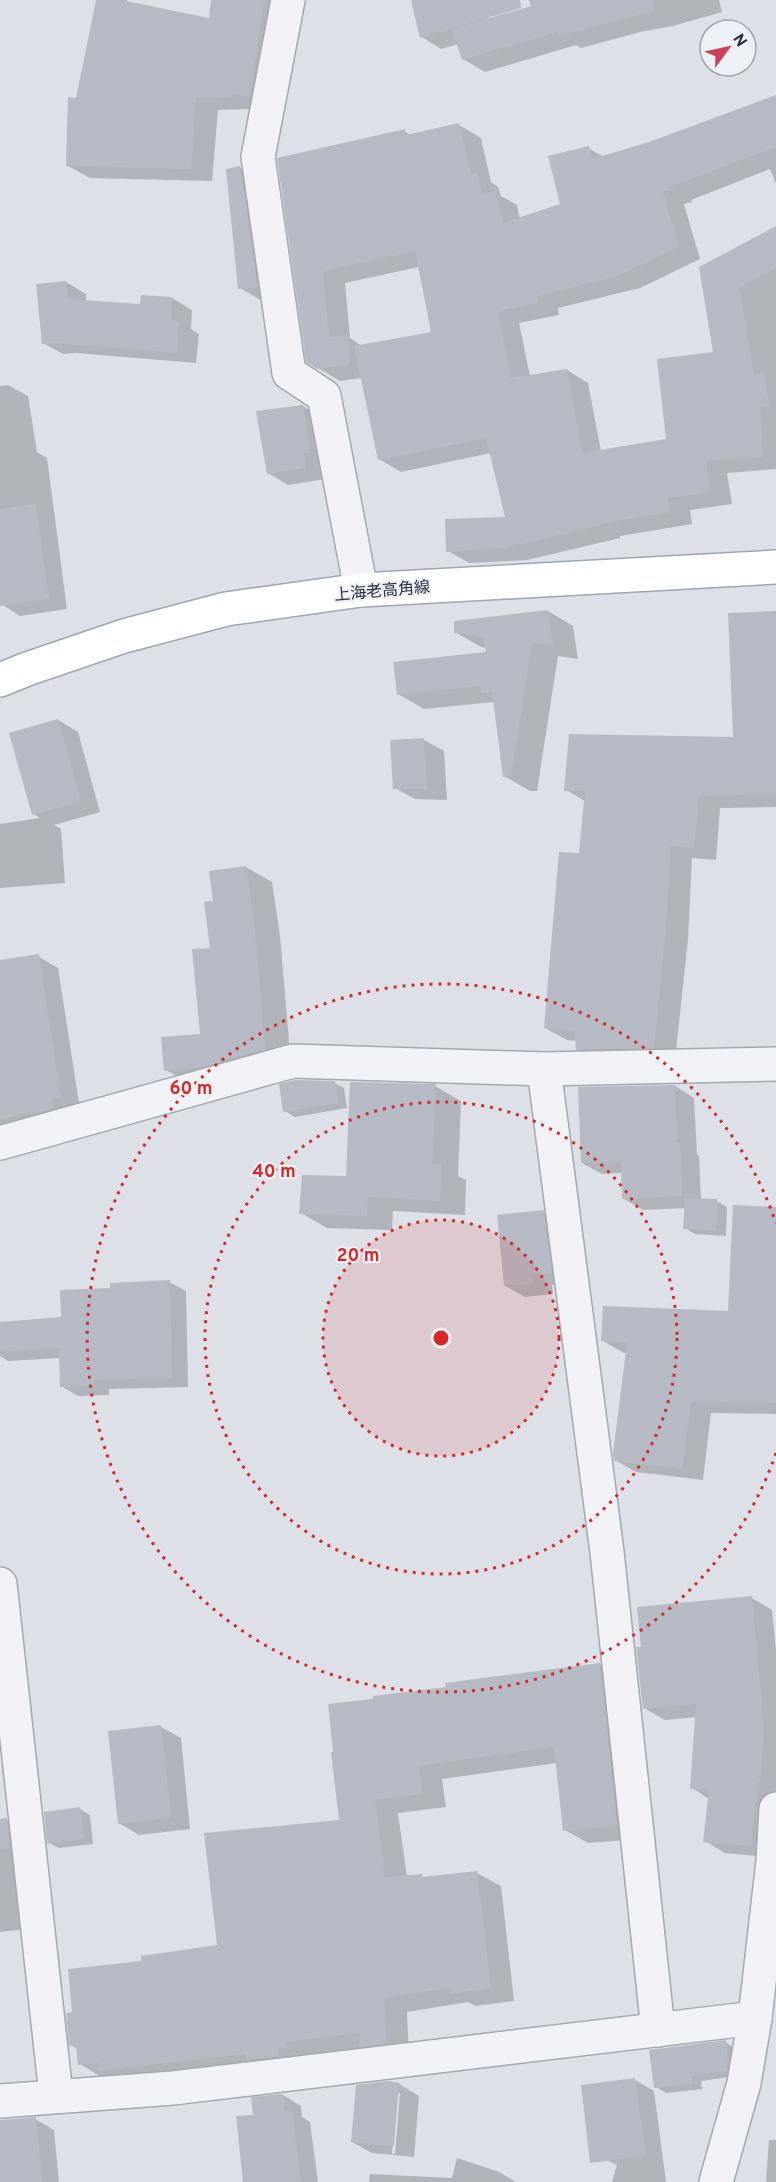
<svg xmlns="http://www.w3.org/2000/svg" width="776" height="2182" viewBox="0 0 776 2182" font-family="Overpass,'Noto Sans JP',sans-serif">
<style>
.shadow{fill:#0003;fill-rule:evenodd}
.building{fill:#b5bac4}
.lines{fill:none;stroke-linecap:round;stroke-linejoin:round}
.minor-casing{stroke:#a3a8b1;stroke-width:36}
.major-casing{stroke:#9da6b3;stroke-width:36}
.minor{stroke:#f0f2f6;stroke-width:33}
.major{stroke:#fff;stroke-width:33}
.ring{fill:none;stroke:#d62828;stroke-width:3;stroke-dasharray:3 6}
.labels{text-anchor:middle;stroke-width:4.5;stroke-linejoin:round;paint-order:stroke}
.street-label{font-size:16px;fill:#272f3e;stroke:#edf0f5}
.centre{fill:#d62828;stroke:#edf0f5;stroke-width:3}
.ring-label{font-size:18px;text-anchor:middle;font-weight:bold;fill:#d62828;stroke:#edf0f5;stroke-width:4.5;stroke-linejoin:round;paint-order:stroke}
</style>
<rect width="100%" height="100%" fill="#dde1e7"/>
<!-- shadow -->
<g class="shadow">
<polygon points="97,0 127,0 127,3 210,20 213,0 288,0 254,109 218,110 212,181 90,178 68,166 77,99"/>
<polygon points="412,0 483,0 488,20 533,7 531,0 719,0 722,12 673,26 640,32 581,48 576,45 485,72 463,59 458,44 441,49 422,37"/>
<path d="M776 97V184L770 169 691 200 692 202 684 204 700 259 640 288 558 308 559 315 519 323 530 376 567 370 588 383 601 451 668 441 715 353 700 268 776 228V469L727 473 732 504 690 510 692 524 620 536V538L527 560 469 563 448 551 507 519 491 453 401 472 379 459 362 378 340 381 318 368 279 159 404 131 412 136 459 125 481 138 491 182 498 187 501 196 517 205 520 219 562 205 588 148 604 157 650 144ZM419 267 433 334 362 346 350 338 345 283Z"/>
<polygon points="240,168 265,182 264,302 240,288"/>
<polygon points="66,282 86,294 86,301 141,306 142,296 172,298 192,310 191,329 199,334 196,363 76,353 63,354 43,343"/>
<polygon points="8,385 28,396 37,452 47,458 67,609 20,616 0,603 0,386"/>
<polygon points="303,406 322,418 325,479 288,485 268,473"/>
<polygon points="548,611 573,626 578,659 558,656 537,791 530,791 504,776 494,702 424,709 398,694 488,653 487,648 481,647 455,632"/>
<polygon points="776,612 776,807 720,808 716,860 692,858 688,940 675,1060 599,1061 577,1049 577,1041 567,1040 545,1028 580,855 585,801 566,790 735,739"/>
<polygon points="58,720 78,732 100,812 54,825 61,829 65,883 0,888 0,824 40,818 33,814"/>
<polygon points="424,740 444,751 447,800 415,799 395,788"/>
<polygon points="246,867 272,882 280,936 291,1064 192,1085 166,1070 202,1035 212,949 215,902"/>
<polygon points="39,957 58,968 80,1109 0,1145 0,963"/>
<polygon points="334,1083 344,1088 347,1108 295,1117 285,1111"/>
<polygon points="435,1086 461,1101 458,1176 466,1180 465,1215 393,1211 392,1230 327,1228 301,1213 347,1177"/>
<polygon points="675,1086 694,1098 697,1155 699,1156 701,1200 717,1201 727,1207 726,1236 695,1234 685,1228 686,1208 643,1210 624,1199 622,1173 602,1174 582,1163"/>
<polygon points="776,1208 776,1414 711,1413 703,1480 636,1472 615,1460 628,1353 624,1353 603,1341 729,1313"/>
<polygon points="543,1212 563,1223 571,1284 552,1285 553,1294 525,1297 505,1286"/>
<polygon points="169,1282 186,1291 188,1387 109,1389 109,1395 78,1396 61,1386 61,1358 8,1361 0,1356 0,1323 63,1319 112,1289"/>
<polygon points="752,1598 772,1610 776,1650 776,1858 725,1853 705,1841 709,1799 692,1788 696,1717 665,1720 644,1708 643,1648"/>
<polygon points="600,1664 623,1678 641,1839 588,1843 565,1830 557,1763 442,1779 446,1807 398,1813 407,1877 421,1876 426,1878 477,1873 501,1886 514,2001 476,2006 468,2002 407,2012 409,2057 384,2060 364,2048 310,2055 310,2061 103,2078 80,2064 78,2049 71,2045 74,2014 143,1963 219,1946 341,1821 375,1700"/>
<polygon points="161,1727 181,1738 190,1829 139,1835 119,1823"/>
<polygon points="80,1809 90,1815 93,1844 59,1848 49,1843"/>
<polygon points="0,1820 6,1820 25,1831 36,1928 0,1932"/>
<polygon points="725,2042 735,2048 737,2076 701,2081 702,2089 666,2093 656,2087"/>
<polygon points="635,2080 654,2091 666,2182 612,2182 617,2165 590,2152"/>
<path d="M388 2083 399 2084 419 2096 414 2157 372 2153 352 2142ZM397 2093H400L395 2154H392Z"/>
<polygon points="283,2095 301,2106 302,2117 310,2122 318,2182 244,2182 255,2116"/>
<polygon points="35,2119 54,2130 59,2182 0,2182 0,2121"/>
<polygon points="769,2140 776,2140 776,2182 766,2182"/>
<polygon points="457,2158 499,2172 516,2182 369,2182 370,2174 452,2178"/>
</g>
<!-- building -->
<g class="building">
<polygon points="96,0 121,0 209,18 211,0 264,0 250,97 232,94 233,97 196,98 191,169 66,166 68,97 76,98"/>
<polygon points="411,0 520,0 521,8 420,38"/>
<polygon points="529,0 653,0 654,11 558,36 557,32 462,60 452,29 531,6"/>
<polygon points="776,95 776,147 670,187 671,190 663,192 679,247 618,276 537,296 538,303 498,311 511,378 567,369 582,453 666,439 657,359 713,352 699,267 776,226 776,268 739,287 754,374 764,372 769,405 760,407 763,457 706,461 711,492 668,498 670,512 599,524 599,526 504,548 446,552 445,519 505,517 486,438 378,460 354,346 431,332 415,251 323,271 329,337 347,335 350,365 317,369 306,362 277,158 405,129 406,135 459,123 471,174 477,172 482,194 495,191 503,223 560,204 548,156 589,146 592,159 649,142"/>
<polygon points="240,166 258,287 238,289 226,169"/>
<polygon points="66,281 68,299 140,304 141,295 172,297 171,320 179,321 177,353 56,343 42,344 36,284"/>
<polygon points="303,405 310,453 304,453 306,468 267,474 256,411"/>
<polygon points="36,504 49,599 0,606 0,509"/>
<polygon points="548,610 553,645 532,643 511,777 503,777 492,692 481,693 480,686 397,695 393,662 486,652 484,637 454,633 454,621"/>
<polygon points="776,611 776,794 699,796 694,848 671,846 666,926 654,1048 576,1050 575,1031 544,1028 559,852 579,853 585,791 564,791 569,734 733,737 728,613"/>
<polygon points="58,719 81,801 32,815 9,733"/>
<polygon points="424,738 427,789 393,789 390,740"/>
<polygon points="246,866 254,919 265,1049 202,1067 164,1071 161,1037 200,1034 192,949 210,948 204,902 213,901 209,871"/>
<polygon points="39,954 61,1098 52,1100 54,1109 0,1119 0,960"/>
<polygon points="295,1080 335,1081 338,1103 283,1112 279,1084"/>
<polygon points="350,1082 436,1084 432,1164 441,1164 440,1201 368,1197 367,1216 299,1214 302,1175 346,1176"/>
<polygon points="675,1085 677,1143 680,1143 682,1196 622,1199 621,1162 581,1163 578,1087"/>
<polygon points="685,1198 717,1199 716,1231 683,1229"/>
<polygon points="733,1205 776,1207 776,1403 691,1402 682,1469 614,1461 613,1454 627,1343 601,1341 603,1306 728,1311"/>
<polygon points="544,1210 552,1273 533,1275 533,1284 504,1286 497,1215"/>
<polygon points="170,1280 172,1378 93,1380 93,1386 60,1387 59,1348 0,1352 0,1322 61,1317 60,1290 110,1288 110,1283"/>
<polygon points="752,1596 764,1729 760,1781 758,1781 751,1846 703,1842 709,1790 690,1789 696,1704 643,1709 636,1647 641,1647 637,1607"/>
<polygon points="600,1663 617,1826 563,1831 554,1747 419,1766 422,1794 375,1800 385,1877 422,1874 422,1877 477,1871 491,1988 451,1994 450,1988 384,1998 386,2043 359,2047 360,2033 286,2042 287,2048 278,2049 279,2056 247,2060 246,2054 99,2071 98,2063 78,2065 76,2045 69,2046 66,2013 72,2012 68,1969 141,1961 141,1956 217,1945 204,1833 339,1820 331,1752 333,1752 328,1704 373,1699 373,1696 446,1687 445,1683"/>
<polygon points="161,1725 171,1818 118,1824 108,1731"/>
<polygon points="80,1807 84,1839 47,1844 44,1812"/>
<polygon points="7,1818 10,1848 0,1849 0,1819"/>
<polygon points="726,2040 728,2062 727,2071 692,2076 692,2084 654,2088 649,2050"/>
<polygon points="635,2078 646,2156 590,2163 581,2085"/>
<polygon points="388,2081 399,2083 394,2146 351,2142 356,2085"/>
<polygon points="283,2094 285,2111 292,2110 301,2182 243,2182 236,2116 253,2115 251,2097"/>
<polygon points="36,2117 42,2182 0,2182 0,2120"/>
</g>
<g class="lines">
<defs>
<g id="minor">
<polyline points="288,0 258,157 289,373 324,396 361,590"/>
<polyline points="544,1069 607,1552 658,2030"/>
<polyline points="0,1143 293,1061 544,1069 776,1064"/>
<polyline points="0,1584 56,2095"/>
<polyline points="0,2101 173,2088 755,2018"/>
<polyline points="716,2182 744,2083 755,2018 773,1861 776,1809"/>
</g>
<polyline id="major" points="0,680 27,669 124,636 226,609 361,590 776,567"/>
</defs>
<!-- minor casing -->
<use href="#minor" class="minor-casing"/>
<!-- major casing -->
<use href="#major" class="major-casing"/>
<!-- minor -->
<use href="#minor" class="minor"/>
<!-- major -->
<use href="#major" class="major"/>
</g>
<!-- distance rings -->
<circle cx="441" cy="1338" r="118" fill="#d62828" fill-opacity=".12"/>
<g class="ring">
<circle cx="441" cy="1338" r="118"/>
<circle cx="441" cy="1338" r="236"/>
<path d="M776 1453A354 354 0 1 1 776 1223"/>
</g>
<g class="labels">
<!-- street labels -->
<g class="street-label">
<text transform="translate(382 590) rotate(-5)" y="6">上海老高角線</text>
</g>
</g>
<circle cx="441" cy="1338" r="9" class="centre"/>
<g class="ring-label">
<text x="191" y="1094">60 m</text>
<text x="274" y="1177">40 m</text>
<text x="358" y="1261">20 m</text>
</g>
<!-- north arrow -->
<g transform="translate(728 48) rotate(57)"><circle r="28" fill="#edf0f5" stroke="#9ea3ac" stroke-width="1.5"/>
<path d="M0-4.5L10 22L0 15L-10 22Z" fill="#cd4258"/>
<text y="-9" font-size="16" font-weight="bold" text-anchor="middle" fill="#272f3e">N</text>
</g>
</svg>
